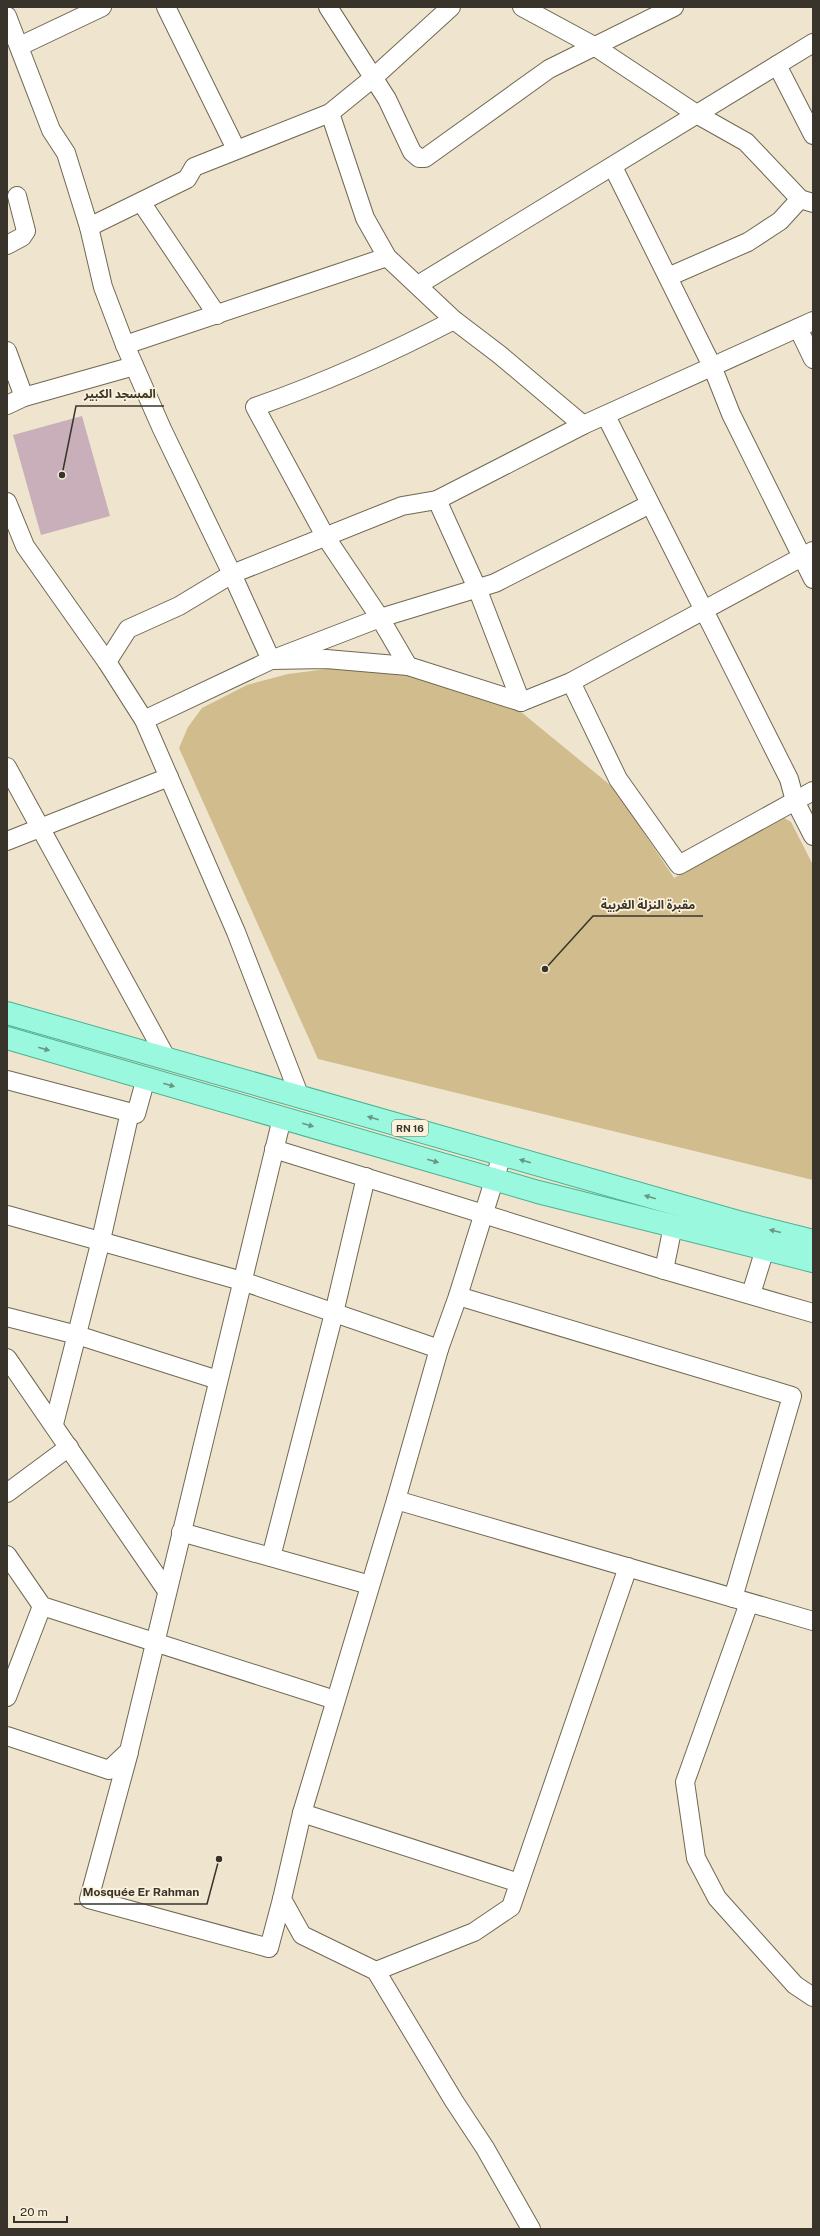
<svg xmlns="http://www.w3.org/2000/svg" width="820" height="2236" viewBox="0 0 820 2236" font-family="'Public Sans','Noto Sans Arabic',sans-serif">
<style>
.green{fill:#d1bc8d}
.building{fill:#c8afba}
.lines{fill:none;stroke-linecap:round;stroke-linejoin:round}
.minor-casing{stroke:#706853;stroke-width:20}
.major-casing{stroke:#4cb192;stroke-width:24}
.minor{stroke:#fff;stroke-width:18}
.major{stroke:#9af8df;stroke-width:22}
.oneway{fill:#699685}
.labels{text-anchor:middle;stroke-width:3.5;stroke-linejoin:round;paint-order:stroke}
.shield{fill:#fcf2db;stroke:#736d60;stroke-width:1}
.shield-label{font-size:10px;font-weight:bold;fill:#38342b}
.leader{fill:none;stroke:#38342b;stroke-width:1.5}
.callout-dot{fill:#38342b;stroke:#fcf2db;stroke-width:1.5}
.callout-label{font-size:12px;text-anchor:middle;font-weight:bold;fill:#38342b;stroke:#fcf2db;stroke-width:3.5;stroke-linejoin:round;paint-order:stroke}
</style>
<rect width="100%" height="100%" fill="#efe5ce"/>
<!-- green -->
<polygon class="green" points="335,668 400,673 504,698 615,789 674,878 783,817 791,822 813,865 813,1180 318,1059 179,748 188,727 202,708 247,685 288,674"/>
<!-- building -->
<polygon class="building" points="82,416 110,516 41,535 13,435"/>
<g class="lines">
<defs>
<g id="minor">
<polyline points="166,7 236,149"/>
<polyline points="328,7 387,99 412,152 419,158 425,158 549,69 674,7"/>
<polyline points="522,7 594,46 698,115 746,142 800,199 813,203"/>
<polyline points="7,16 51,130 66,153 89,227 103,287 125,345 162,429 232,574 271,660 326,659 408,666 521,702 571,682 813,551"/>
<polyline points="20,46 102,7"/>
<polyline points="777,65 813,135"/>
<polyline points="330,113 365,218 387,257 454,320 500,355 583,425"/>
<polyline points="613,167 712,366 731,414 813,579"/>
<polyline points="141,202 217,315"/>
<polyline points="89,227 187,179 194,167 330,113 373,78 451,7"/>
<polyline points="7,245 22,237 26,231 17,196"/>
<polyline points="668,277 748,242 780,221 800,199"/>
<polyline points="418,285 813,43"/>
<polyline points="798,328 813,359"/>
<polyline points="125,345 387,257"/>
<polyline points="7,351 24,397"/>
<polyline points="7,405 24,397 134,366"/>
<polyline points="606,416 789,779 795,801 813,836"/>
<polyline points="437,500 477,588 521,702"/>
<polyline points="7,502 25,546 107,662 144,720 236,932 300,1097"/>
<polyline points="107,662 128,629 179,606 232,574 402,506 437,500 583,425 813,321"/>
<path d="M408 666 380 618 325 536 255 407C326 382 387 355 454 320"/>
<polyline points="571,682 618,779 679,865 813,791"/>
<polyline points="144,720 271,660 380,618 495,583 650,504"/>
<polyline points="7,767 167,1059"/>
<polyline points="7,841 169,777"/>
<polyline points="7,1080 136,1114 146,1078"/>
<polyline points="274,1149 664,1270 813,1313"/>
<polyline points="502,1155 458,1296 439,1349 396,1500 302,1813 282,1899 302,1935 376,1971 454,2101 485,2148 531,2229"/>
<polyline points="7,1215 242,1281 439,1349"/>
<polyline points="664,1270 673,1226"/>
<polyline points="751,1294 765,1249"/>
<polyline points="458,1296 792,1396 733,1598"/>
<polyline points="7,1317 77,1335 218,1380"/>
<polyline points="7,1358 167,1591"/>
<polyline points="54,1424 101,1240 130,1112"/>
<polyline points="7,1493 69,1447"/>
<polyline points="396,1500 813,1621"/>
<polyline points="181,1532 370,1585"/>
<polyline points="7,1555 42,1606 335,1700"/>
<polyline points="271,1557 334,1313 366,1177"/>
<polyline points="749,1603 685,1782 696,1858 717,1898 795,1985 813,1997"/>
<polyline points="7,1697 42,1606"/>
<polyline points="7,1736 109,1770 129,1751 282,1118"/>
<polyline points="129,1752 89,1899 269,1948 282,1899"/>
<polyline points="302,1813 519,1883"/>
<polyline points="376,1971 474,1932 511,1907 628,1567"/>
</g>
<g id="major">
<polyline points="7,1013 742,1223 813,1241"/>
<polyline points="7,1038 538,1192 813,1261"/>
</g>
</defs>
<!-- minor casing -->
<use href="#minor" class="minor-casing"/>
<!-- major casing -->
<use href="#major" class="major-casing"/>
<!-- minor -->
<use href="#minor" class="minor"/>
<!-- major -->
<use href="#major" class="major"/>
</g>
<!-- one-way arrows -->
<defs><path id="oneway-solid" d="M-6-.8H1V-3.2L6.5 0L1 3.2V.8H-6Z"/></defs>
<g class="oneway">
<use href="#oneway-solid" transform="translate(44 1049) rotate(16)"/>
<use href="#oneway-solid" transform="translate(169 1085) rotate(16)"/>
<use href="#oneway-solid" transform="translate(373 1118) rotate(-164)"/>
<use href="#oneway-solid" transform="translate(308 1125) rotate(16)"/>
<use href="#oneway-solid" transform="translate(433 1161) rotate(16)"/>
<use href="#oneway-solid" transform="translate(525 1161) rotate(-164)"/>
<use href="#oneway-solid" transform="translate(650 1197) rotate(-164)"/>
<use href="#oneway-solid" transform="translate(775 1231) rotate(-166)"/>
</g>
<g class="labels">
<!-- shield labels -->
<rect class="shield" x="392" y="1120" width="36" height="16" rx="3"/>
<g class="shield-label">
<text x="410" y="1132">RN 16</text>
</g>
</g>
<!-- callouts -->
<path class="leader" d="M62 475L76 406H164M545 969L593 916H703M219 1859L207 1904H74"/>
<g class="callout-dot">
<circle cx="62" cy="475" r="4"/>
<circle cx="545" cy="969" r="4"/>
<circle cx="219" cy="1859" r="4"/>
</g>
<g class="callout-label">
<text x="120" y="398">المسجد الكبير</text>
<text x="648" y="909">مقبرة النزلة الغربية</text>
<text x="141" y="1896">Mosquée Er Rahman</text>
</g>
<!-- border -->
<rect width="820" height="2236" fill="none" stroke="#38342b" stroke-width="16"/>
<!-- scale -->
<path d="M14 2216v6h53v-6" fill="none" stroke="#38342b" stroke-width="2"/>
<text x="20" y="2216" font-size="12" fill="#38342b" stroke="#fcf2db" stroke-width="3" paint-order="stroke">20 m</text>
</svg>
